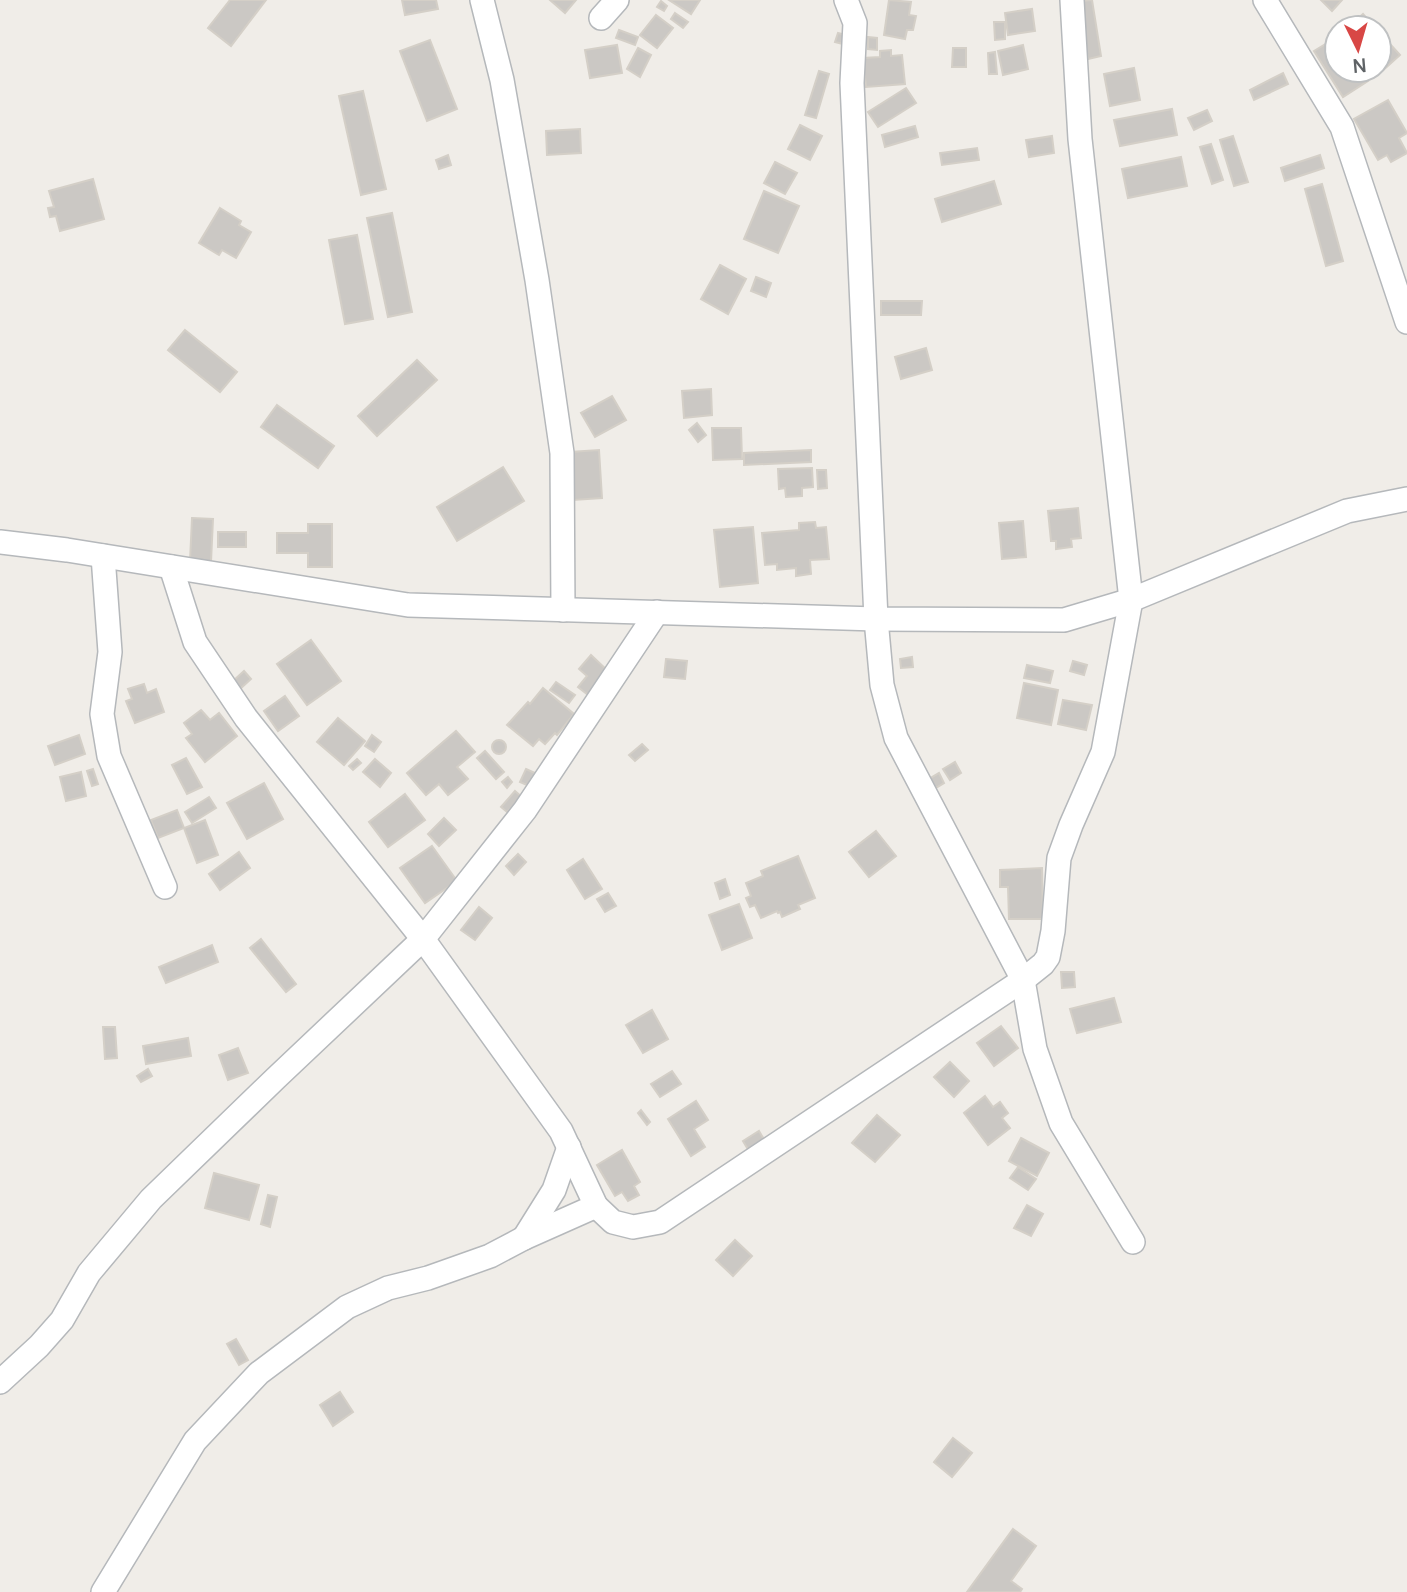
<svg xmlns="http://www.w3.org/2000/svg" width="1407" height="1592" viewBox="0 0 1407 1592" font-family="Manrope,sans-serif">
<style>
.building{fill:#cbc8c4;stroke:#d4cfc7;stroke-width:2}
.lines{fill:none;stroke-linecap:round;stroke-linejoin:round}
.minor-casing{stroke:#b5b8bb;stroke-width:26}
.minor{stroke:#fff;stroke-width:23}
</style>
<rect width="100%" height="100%" fill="#f0ede8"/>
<!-- building -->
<g class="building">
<polygon points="230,0 266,0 231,46 208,28"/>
<polygon points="402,0 436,0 438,9 405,15"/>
<polygon points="550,0 576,0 565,13"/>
<polygon points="669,0 700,0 691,14"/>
<polygon points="889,0 911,2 909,15 916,16 913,30 907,30 905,39 884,35"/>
<polygon points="1092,0 1101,56 1088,59 1078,1"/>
<polygon points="1321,0 1342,0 1332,11"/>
<polygon points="661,1 667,6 664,11 657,7"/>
<polygon points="1032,9 1035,31 1008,35 1005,13"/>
<polygon points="675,13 688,22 683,28 671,19"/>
<polygon points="1363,14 1375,28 1348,28"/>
<polygon points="656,15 673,28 657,48 640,35"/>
<polygon points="994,22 1005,22 1005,39 995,40"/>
<polygon points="619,30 638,37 635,45 616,38"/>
<polygon points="1379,32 1400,55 1380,73 1378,70 1379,70"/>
<polygon points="838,33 846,35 843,44 835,42"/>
<polygon points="868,37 877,38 877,50 868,49"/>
<polygon points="1337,37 1337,70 1361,70 1368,81 1343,97 1314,51"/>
<polygon points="430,40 457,109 427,121 400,51"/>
<polygon points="617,45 622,73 590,78 585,50"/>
<polygon points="1023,45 1028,69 1003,75 998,51"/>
<polygon points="638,48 651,55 640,77 627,69"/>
<polygon points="953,48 966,48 966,67 952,67"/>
<polygon points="891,50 891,56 902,55 905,84 866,87 863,58 880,57 880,51"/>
<polygon points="995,52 997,74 989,74 988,53"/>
<polygon points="1134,68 1140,100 1110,106 1104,74"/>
<polygon points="819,71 829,74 816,118 805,115"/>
<polygon points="1283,73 1288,84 1254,100 1250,90"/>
<polygon points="906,88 916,103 878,127 868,112"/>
<polygon points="363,91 386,189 361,195 339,96"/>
<polygon points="1388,100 1407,133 1399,138 1407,153 1391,162 1387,155 1378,160 1354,119"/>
<polygon points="1172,109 1177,135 1120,146 1114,120"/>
<polygon points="1207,110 1212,121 1194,130 1188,118"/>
<polygon points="800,125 822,136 810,160 788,149"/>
<polygon points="915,126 918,137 885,147 882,135"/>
<polygon points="580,129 581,153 547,155 546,131"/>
<polygon points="1052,136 1054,153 1029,157 1026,140"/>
<polygon points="1233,136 1248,182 1234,186 1220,140"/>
<polygon points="1211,144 1223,180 1212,184 1200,147"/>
<polygon points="977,148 979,160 942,165 940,153"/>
<polygon points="448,155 451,165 439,169 436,160"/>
<polygon points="1320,155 1324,168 1285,181 1281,168"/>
<polygon points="1181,157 1187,186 1128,198 1122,169"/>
<polygon points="775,162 797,173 785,194 764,183"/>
<polygon points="93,179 104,219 60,231 56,216 50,217 48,208 54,207 49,191"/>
<polygon points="994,181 1001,204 942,222 935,199"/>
<polygon points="1322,184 1343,261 1326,266 1305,189"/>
<polygon points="764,191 799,206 778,253 744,239"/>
<polygon points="220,208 241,221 239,225 251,232 236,258 222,250 219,255 199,243"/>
<polygon points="392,213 412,312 388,317 367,218"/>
<polygon points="357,235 373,319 345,324 329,240"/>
<polygon points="720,265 746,279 728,314 701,299"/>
<polygon points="756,277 771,283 766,297 751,291"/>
<polygon points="881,301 922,301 921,315 881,315"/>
<polygon points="185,330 237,372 220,392 168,350"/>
<polygon points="926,348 932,370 901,379 895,357"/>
<polygon points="417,360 437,380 377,436 358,416"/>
<polygon points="711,389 712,415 684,418 682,391"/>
<polygon points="612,396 626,420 595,437 581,413"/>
<polygon points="277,405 334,446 318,468 261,427"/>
<polygon points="697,423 706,435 698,442 689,430"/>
<polygon points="712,428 741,428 742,459 713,460"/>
<polygon points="599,450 602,498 573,500 570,452"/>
<polygon points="811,450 811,462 744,465 744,453"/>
<polygon points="503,467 524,501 457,541 437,507"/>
<polygon points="812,468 813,487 802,488 802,496 786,497 785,488 779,489 778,469"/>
<polygon points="817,470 826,470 827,488 818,489"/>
<polygon points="1078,508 1081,538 1071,539 1072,547 1056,549 1056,541 1051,541 1048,511"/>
<polygon points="192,518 213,519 211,562 190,561"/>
<polygon points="1023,521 1026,557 1002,559 999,523"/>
<polygon points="815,522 816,528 826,527 829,559 810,560 811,574 796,576 796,568 777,570 777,564 765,565 762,533 799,530 799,523"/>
<polygon points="308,524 332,524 332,567 308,567 308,553 277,553 277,533 308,533"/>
<polygon points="753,527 758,583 720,587 714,530"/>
<rect x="218" y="532" width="28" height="15"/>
<polygon points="311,640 341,681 307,705 277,664"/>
<polygon points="591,655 609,672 588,695 578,687 587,676 579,669"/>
<polygon points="912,657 913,667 901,668 900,659"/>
<polygon points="666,659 687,661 685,679 664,677"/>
<polygon points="1073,661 1087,665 1084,675 1070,671"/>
<polygon points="1027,665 1053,671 1050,683 1024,678"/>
<polygon points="244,671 251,679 240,689 233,681"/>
<polygon points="556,682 575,695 569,703 550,690"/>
<polygon points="1024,683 1058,690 1051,725 1017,718"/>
<polygon points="144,684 147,693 156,689 164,712 135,723 126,701 132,699 128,689"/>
<polygon points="543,688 574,714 557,735 555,733 545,744 539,739 533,746 507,725 528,702 530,704"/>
<polygon points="285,696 299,716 278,731 264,711"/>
<polygon points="1063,700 1092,705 1086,730 1058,724"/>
<polygon points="201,710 210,720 219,713 237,736 205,762 186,738 192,734 184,723"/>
<polygon points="338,718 365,741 344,765 317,742"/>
<polygon points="456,731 475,752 457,767 468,779 448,795 439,784 426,795 407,773"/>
<polygon points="79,735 85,754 55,765 48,746"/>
<polygon points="372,735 381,742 374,752 365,746"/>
<circle cx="499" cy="747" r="7"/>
<polygon points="642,744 648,750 635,761 629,755"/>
<polygon points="485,751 504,772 496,779 477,758"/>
<polygon points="186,758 202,787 187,794 172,765"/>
<polygon points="357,759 361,763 353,770 349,766"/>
<polygon points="375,759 391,773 380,787 363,772"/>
<polygon points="955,762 961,773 950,780 943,769"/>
<polygon points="93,769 98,784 92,786 87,771"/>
<polygon points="526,769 535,773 529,786 520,782"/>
<polygon points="81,772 86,796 66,801 60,777"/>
<polygon points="939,773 944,783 934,789 929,779"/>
<polygon points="508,777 512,782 507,788 502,782"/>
<polygon points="264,783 283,819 247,839 227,803"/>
<polygon points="515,791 522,797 507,812 501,807"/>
<polygon points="405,794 425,820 388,847 369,822"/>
<polygon points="209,797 216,808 192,823 185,812"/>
<polygon points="177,810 184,828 158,838 151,820"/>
<polygon points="444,818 456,830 439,846 428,834"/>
<polygon points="205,820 218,855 197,863 184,828"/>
<polygon points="876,831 896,856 869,877 849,852"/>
<polygon points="432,846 457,881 425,903 400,868"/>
<polygon points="239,852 250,868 220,890 209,874"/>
<polygon points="518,854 526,862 514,875 506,866"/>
<polygon points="798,856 815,898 798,905 800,909 782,917 780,912 778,913 777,911 761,918 755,905 750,907 746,898 751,896 746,883 763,876 761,871"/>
<polygon points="583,859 602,889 585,899 567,870"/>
<polygon points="1042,868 1043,919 1009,919 1008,887 1000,887 1000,870"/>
<polygon points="725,879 730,895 720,899 715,883"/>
<polygon points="608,893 616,906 605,912 597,899"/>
<polygon points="739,904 752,938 722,950 709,915"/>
<polygon points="479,907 492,918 475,940 461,930"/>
<polygon points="261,939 296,984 286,992 250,948"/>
<polygon points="212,945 218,962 166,983 159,967"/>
<polygon points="1061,972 1074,972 1075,987 1062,988"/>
<polygon points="1114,998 1121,1022 1077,1033 1070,1009"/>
<polygon points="652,1010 668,1039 643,1053 626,1025"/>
<polygon points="1001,1026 1018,1048 994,1066 977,1043"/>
<polygon points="103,1027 115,1027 117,1058 105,1059"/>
<polygon points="188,1038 191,1056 146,1064 143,1046"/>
<polygon points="238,1048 248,1073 228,1080 219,1055"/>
<polygon points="950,1062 969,1081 954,1097 934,1077"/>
<polygon points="148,1069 152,1076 141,1082 137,1076"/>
<polygon points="672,1071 681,1084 660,1097 651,1084"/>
<polygon points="985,1096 993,1107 1000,1102 1008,1113 1002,1118 1010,1128 988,1145 964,1113"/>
<polygon points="696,1101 708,1120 694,1129 705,1147 691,1156 668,1119"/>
<polygon points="641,1110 650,1122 647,1125 638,1113"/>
<polygon points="877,1115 900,1135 875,1162 852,1143"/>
<polygon points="759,1131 765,1141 749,1151 743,1141"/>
<polygon points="1021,1138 1049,1153 1037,1176 1009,1161"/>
<polygon points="622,1150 640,1182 634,1186 639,1195 628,1201 622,1192 615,1196 597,1165"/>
<polygon points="1018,1167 1036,1179 1028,1190 1010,1178"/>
<polygon points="214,1173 259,1185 249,1220 205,1208"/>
<polygon points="268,1195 277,1197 270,1227 261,1224"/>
<polygon points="1027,1205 1043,1214 1031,1236 1014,1228"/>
<polygon points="735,1240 752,1256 733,1276 716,1260"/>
<polygon points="236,1339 248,1360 239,1365 227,1344"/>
<polygon points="340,1392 353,1412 333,1426 320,1405"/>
<polygon points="953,1438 972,1453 952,1477 934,1462"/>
<polygon points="1013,1529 1036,1546 1011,1581 1022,1589 1020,1592 967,1592"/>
</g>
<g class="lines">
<defs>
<g id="minor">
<polyline points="482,0 502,80 537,280 562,453 563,610"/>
<polyline points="846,0 855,23 852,83 876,619 882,685 896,738 1023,980 1035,1049 1061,1123 1133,1242"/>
<polyline points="1265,0 1342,127 1407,322"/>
<polyline points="601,18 617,0"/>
<polyline points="0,542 67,550 408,605 876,619 1064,620 1131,600 1347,511 1407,499"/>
<polyline points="103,556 110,652 102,714 109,756 165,887"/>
<polyline points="171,567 195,642 246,718 423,939 561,1131 596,1206 613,1222 633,1227 660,1222 1023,980 1043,964 1048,957 1053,931 1059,858 1071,825 1103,752 1131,600 1080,139 1072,0"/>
<polyline points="524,1238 554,1190 569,1147"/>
<polyline points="0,1382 39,1346 62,1320 89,1273 151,1199 276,1078 423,939 525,810 657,612"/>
<polyline points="103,1592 195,1441 259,1373 347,1307 388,1288 428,1278 490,1256 524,1238 596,1206"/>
</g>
</defs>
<!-- minor casing -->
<use href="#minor" class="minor-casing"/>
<!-- minor -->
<use href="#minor" class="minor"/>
</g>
<!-- north arrow -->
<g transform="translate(1358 49) rotate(175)"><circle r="33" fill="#ffffff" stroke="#bfc1c2" stroke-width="2"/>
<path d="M0-5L12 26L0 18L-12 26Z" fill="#d84745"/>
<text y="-10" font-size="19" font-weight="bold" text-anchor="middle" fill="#5f6366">N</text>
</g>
</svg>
